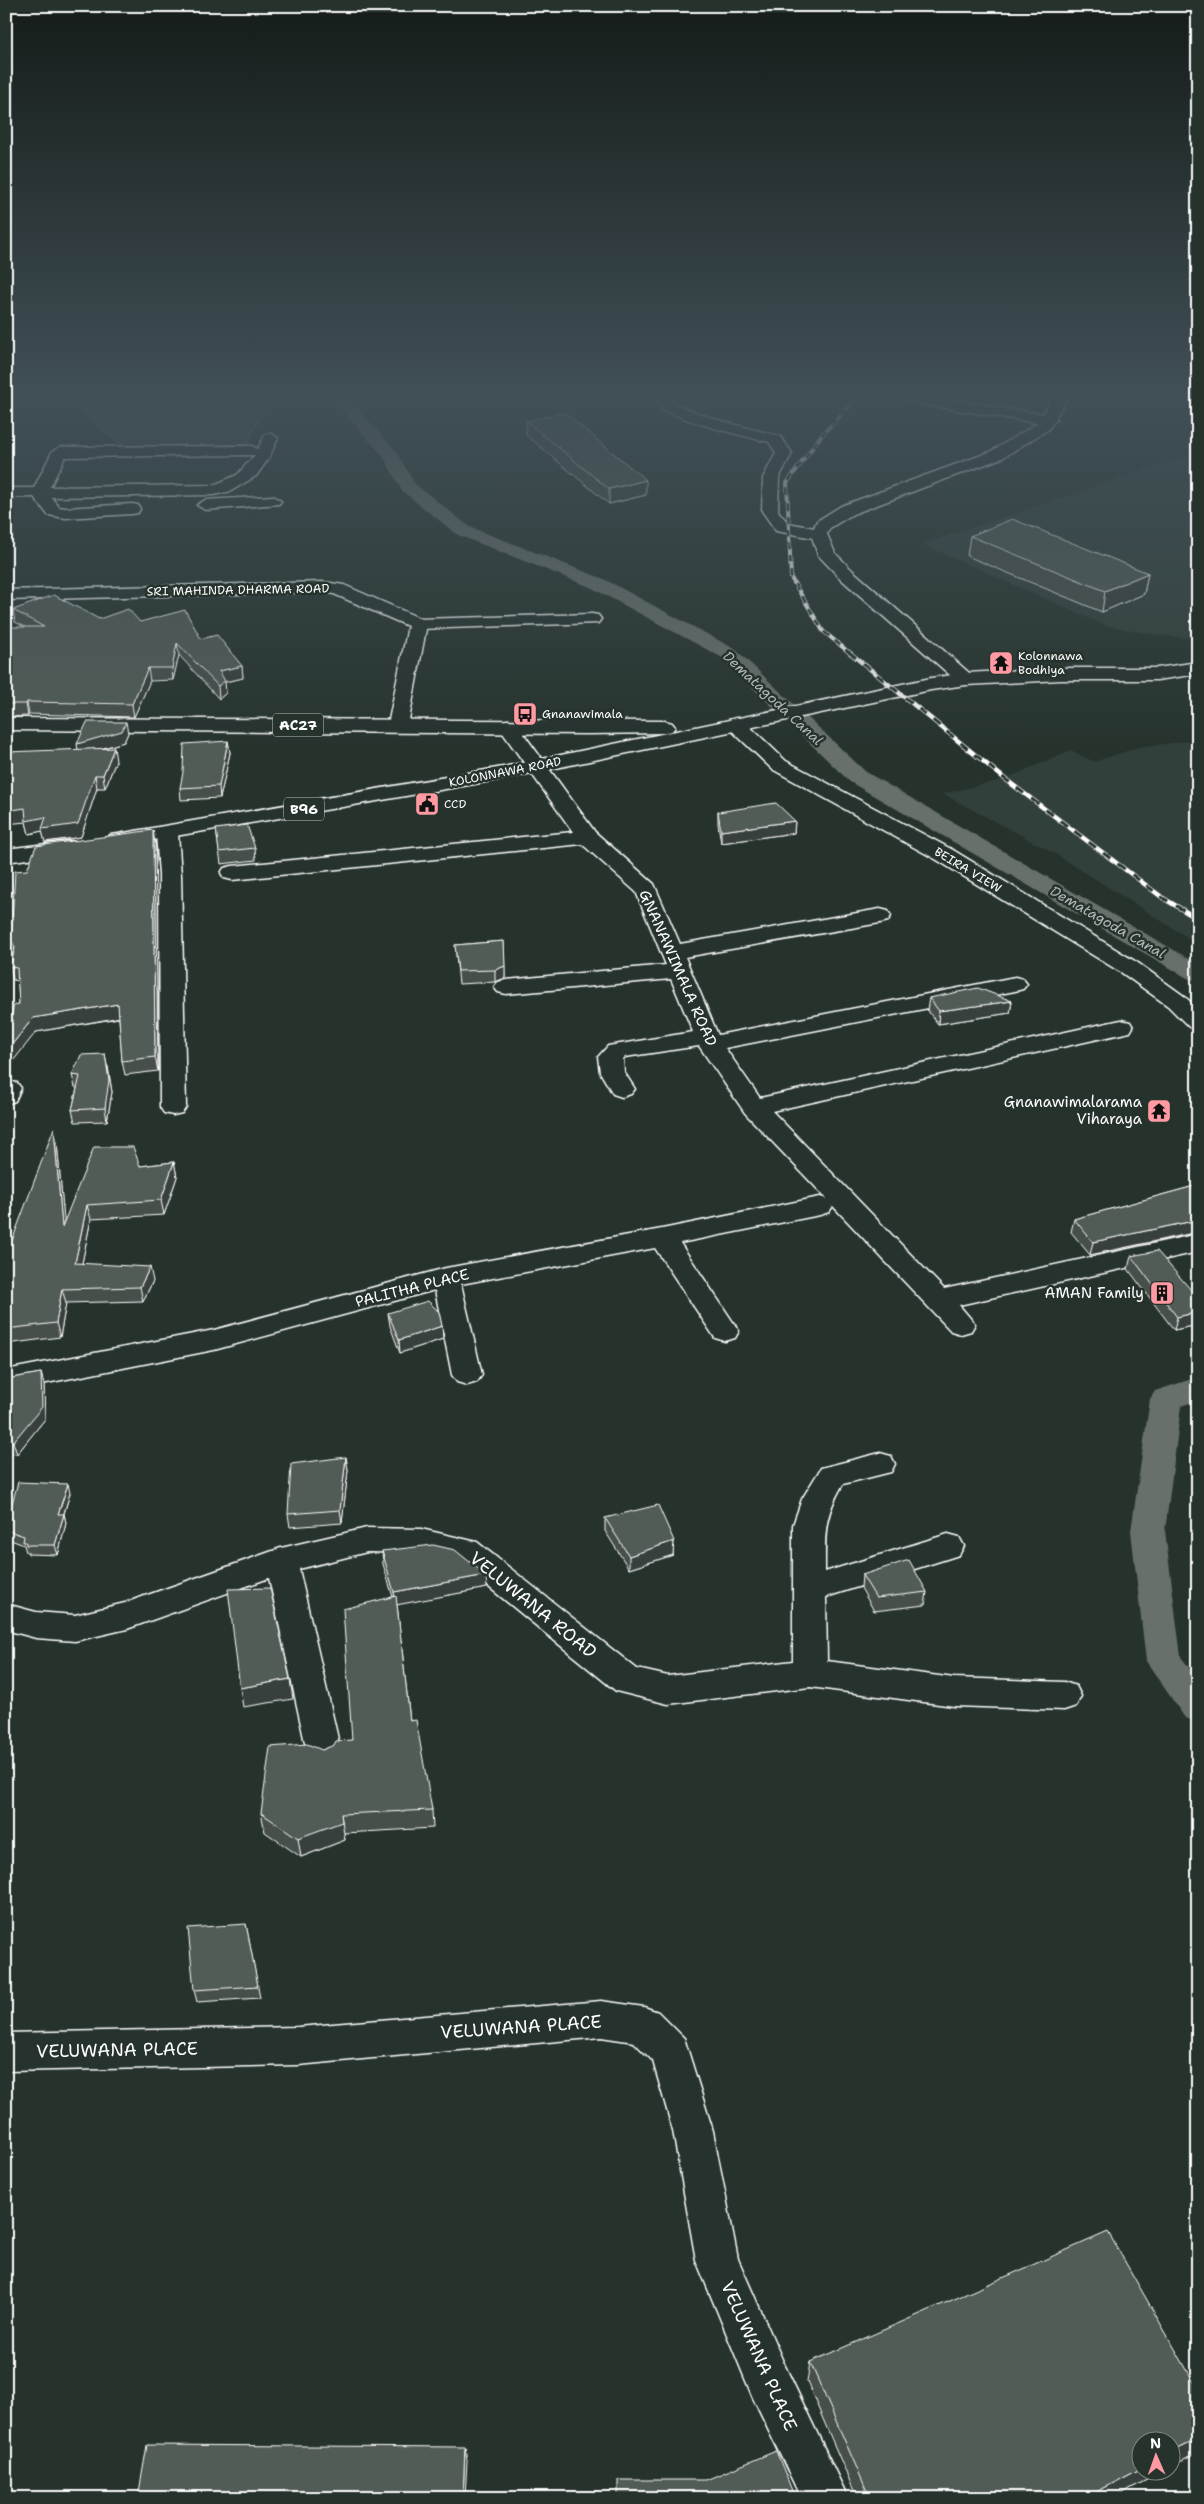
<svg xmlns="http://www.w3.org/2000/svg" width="1204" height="2504" viewBox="0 0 1204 2504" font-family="'Shantell Sans',sans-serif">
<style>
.built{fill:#333f3a}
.green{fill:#3e4944;stroke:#9ea4a2}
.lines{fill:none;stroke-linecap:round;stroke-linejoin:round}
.canal{fill:#67706c;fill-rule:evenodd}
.street-casing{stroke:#fff;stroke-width:3}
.secondary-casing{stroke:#fff;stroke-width:3}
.primary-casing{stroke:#fff;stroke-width:3}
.street{fill:#26332d;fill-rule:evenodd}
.secondary{fill:#26332d;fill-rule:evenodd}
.primary{fill:#26332d;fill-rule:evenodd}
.rail-far1-casing{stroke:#fff;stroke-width:4}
.rail-casing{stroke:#fff;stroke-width:4.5}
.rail-far1{stroke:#26332d;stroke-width:2.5;stroke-dasharray:7;stroke-linecap:butt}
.rail{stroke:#26332d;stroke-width:3;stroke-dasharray:9;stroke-linecap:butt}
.wall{fill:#464f4b;stroke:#fff}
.shaded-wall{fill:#39403d;stroke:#fff}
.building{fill:#515c57;stroke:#fff}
.labels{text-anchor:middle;stroke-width:5;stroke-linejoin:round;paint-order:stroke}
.far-street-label{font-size:12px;fill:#fff;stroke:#26332d}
.far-poi-label{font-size:12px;fill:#fff;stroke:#26332d;text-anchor:start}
.far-water-label{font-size:14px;font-style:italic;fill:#b3b8b6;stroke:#26332d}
.shield{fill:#26332d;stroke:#bec2c0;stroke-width:1}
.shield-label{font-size:14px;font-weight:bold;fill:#fff}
.street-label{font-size:15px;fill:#fff;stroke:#26332d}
.poi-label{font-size:15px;fill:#fff;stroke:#26332d;text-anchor:end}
.near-street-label{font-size:18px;fill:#fff;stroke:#26332d}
</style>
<rect width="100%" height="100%" fill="#26332d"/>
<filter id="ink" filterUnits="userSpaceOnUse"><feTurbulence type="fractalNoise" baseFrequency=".02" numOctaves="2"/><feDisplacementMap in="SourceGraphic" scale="10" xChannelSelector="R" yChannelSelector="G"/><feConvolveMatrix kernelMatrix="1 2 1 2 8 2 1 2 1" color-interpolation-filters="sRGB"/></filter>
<g filter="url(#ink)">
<!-- built -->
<g class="built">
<polygon points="1198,452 1198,639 1163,636 1106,626 922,544"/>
<polygon points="1198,740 1198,944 1054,853 943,794 1005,779 1071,750 1094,762 1139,747"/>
</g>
<!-- green -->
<polygon class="green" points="108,398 269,398 247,444 126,449 82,411"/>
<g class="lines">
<!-- canal -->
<g class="canal">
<polygon points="331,398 348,398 396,451 415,484 470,527 604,579 735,649 866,772 1198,964 1198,981 1189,979 850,782 721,657 590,587 458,535 402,491 383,456"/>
<polygon points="1198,1377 1198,1400 1181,1406 1165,1531 1181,1657 1198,1679 1198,1722 1185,1718 1146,1661 1131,1531 1150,1399 1155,1391"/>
</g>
<defs>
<g id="street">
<path d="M657 398H671L673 403C708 419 744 427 780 436L792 453 779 478 778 511 788 523 825 530 827 534 825 538 819 539 776 531 762 511 763 478 776 453 769 442C732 433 696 425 661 409Z"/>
<polygon points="901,398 938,398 1049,415 1057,420 1049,425 908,402"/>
<path d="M270 433 278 438 269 458 256 476 231 491 214 495 51 497 59 507 65 508 132 504 138 505 140 509 138 513 132 514 65 518 48 515 34 497 6 498V488H34L52 452 60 447 251 446 258 449 265 435ZM255 455 237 475 214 485 50 487 65 457Z"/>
<polygon points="273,496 281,501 279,504 205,510 197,505 205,500"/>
<polygon points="592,614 598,615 601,619 598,623 418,629 412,628 409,624 412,620 418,619"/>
<polygon points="736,718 743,720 786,761 953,850 1138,963 1184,996 1198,1009 1198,1029 1189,1027 1168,1006 1122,973 937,860 772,769 729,728 726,724 729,720"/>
<polygon points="508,720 515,722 595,832 654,884 680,944 880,909 888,911 891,916 888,921 880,923 685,957 718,1035 1015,977 1023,979 1027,984 1023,989 1015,991 725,1048 760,1098 1121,1020 1130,1022 1133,1027 1130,1032 772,1111 944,1289 1198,1234 1198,1252 959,1305 975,1324 971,1331 961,1334 951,1331 833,1206 829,1212 820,1215 680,1243 739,1331 735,1338 725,1341 715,1338 655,1248 461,1284 482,1375 477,1382 467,1385 457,1382 452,1375 435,1290 214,1350 6,1391 6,1370 214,1330 446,1268 662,1229 820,1197 827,1199 745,1113 699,1046 625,1057 623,1059 624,1072 635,1089 631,1094 622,1097 613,1094 600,1072 598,1057 608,1046 693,1032 671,979 506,994 498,992 494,987 498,982 506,980 666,965 636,892 582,844 232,880 224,878 221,873 224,868 232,866 573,832 498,726 501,722"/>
<polygon points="167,827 175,828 178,833 181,875 186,1107 182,1113 173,1115 164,1113 160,1107 159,875 156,833 159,828"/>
<polygon points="6,1081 17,1083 21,1088 15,1101 6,1104"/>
<path d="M880 1453 891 1456 895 1464 891 1472 843 1484C823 1518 825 1534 825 1572L948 1534 959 1537 964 1546 959 1555 826 1597 827 1661 954 1678 1064 1682 1076 1686 1081 1696 1076 1706 1064 1710 954 1706 810 1687 668 1704 616 1691 457 1561 421 1553 367 1552 299 1569 341 1752 336 1762 324 1767 312 1762 307 1752 269 1578 127 1629 75 1641 36 1638 6 1630V1604L36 1612 75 1615 125 1603 281 1548 367 1528 421 1529 477 1542 637 1669 668 1676 793 1661V1525L802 1499 821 1468Z"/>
<polygon points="601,2001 644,2007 658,2012 684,2038 713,2131 738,2259 785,2366 848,2498 801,2498 753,2398 696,2260 673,2131 653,2061 634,2042 601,2037 298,2065 6,2071 6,2033 298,2027"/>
</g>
<g id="secondary">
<polygon points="1052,398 1067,398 1049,429 1002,458 853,514 830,528 827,534 835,553 853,571 976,679 973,683 959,683 841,579 818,555 811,534 817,521 841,506 990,452 1038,423"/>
<polygon points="324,582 344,585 424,620 427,624 408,725 405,729 391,729 388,725 408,626 334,594 324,592 6,600 6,590"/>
</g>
<g id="primary">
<polygon points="1198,662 1198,674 1157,680 1061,680 966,685 931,690 503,779 118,846 110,845 107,840 110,835 118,834 503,767 931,678 966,673 1061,668 1157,668"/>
<polygon points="6,718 665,721 672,723 675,727 672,731 665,733 589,734 6,730"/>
<polygon points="70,841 78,842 81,847 78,852 6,862 6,849"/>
</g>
</defs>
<!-- street casing -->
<use href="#street" class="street-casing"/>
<!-- secondary casing -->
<use href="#secondary" class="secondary-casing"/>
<!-- primary casing -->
<use href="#primary" class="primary-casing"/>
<!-- street -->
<use href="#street" class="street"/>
<!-- secondary -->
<use href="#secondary" class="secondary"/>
<!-- primary -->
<use href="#primary" class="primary"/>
<defs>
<polyline id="rail-far1" points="851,654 823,631 791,578 787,483 820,437 857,398"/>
<polyline id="rail" points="849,652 1005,779 1163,898 1198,919"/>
</defs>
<!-- rail-far1 casing -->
<use href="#rail-far1" class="rail-far1-casing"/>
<!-- rail casing -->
<use href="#rail" class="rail-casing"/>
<!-- rail-far1 -->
<use href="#rail-far1" class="rail-far1"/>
<!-- rail -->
<use href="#rail" class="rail"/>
</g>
<!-- wall -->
<g class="wall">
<polygon points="526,421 646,495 609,504 526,435"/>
<polygon points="970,536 1148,573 1144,594 1102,612 967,556"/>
<polygon points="13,610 99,619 140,622 201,639 242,666 243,678 225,682 226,693 219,699 179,655 173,680 150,681 134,717 29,714 28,716 6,717 6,634 25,627 15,622"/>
<polygon points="128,733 124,742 101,749 116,761 105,788 97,788 81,837 45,842 42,831 29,834 26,822 78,750"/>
<polygon points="228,741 230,753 220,798 181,800 180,788"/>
<polygon points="718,812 795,821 794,833 721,843 718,824"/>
<polygon points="216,829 255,848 256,860 221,864"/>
<polygon points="155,843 158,1071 125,1075 122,1061 119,1018 36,1032 19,1004 18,981 13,980 10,967 14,952 11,938 27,870"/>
<polygon points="504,941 505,978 495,982 459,984 455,945"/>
<polygon points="929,998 1012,1001 1010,1013 938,1024 927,1010"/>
<polygon points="108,1066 112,1092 107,1121 75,1122 72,1110 77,1088 75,1087 72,1075"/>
<polygon points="57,1143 64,1222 140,1166 174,1162 177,1177 164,1215 91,1219 82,1263 153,1281 143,1301 66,1303 60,1337 6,1344 6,1257"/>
<polygon points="1198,1185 1198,1232 1090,1255 1071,1232 1074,1219"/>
<polygon points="1131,1256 1198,1298 1198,1325 1174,1330 1128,1269"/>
<polygon points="388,1313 442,1326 443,1339 400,1353 390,1326"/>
<polygon points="41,1373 44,1385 45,1419 17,1454 6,1455 6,1379"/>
<polygon points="346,1457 348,1470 342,1523 290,1527 288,1514"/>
<polygon points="70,1493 64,1514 66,1523 58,1555 28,1554 28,1552 26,1552 24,1545 8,1539 6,1534 6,1526"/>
<polygon points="605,1518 674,1541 673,1555 629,1569 605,1531"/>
<polygon points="382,1551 487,1588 397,1604 410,1721 432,1810 433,1828 344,1833 345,1840 301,1857 265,1832 261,1813 322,1750 352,1740 393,1597 383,1564"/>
<polygon points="862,1575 927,1592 925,1605 874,1611 861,1588"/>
<polygon points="246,1924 260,1998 197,2002 194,1990"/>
<polygon points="810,2362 1198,2389 1198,2453 1172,2467 1172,2442 1142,2472 1162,2472 1112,2498 857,2498 807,2382"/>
</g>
<!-- shaded-wall -->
<g class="shaded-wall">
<polygon points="646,480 646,495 609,504 609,489"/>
<polygon points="1148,573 1144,594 1102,612 1105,591"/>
<polygon points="177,643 179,655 173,680 172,668"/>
<polygon points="242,666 243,678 225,682 226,693 219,699 218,686 219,671"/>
<polygon points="148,668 150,681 134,717 132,704"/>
<polygon points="27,702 29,714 28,716 26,704"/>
<polygon points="126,722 128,733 124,742 79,755 77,744"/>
<polygon points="228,741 230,753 220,798 219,786"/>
<polygon points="114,748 116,761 105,788 103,775"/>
<polygon points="95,775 97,788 81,837 45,842 42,831 29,834 26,822 6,824 6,811"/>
<polygon points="795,821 794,833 721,843 721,831"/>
<polygon points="153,830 155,843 158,1071 155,1057"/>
<polygon points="505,966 505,978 495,982 495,970"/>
<polygon points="1012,1001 1010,1013 938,1024 939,1011"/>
<polygon points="118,1004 121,1017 36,1032 6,1070 6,1052 33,1018"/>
<polygon points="105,1054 112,1092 107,1121 105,1108"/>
<polygon points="54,1128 57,1143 66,1241 62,1227"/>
<polygon points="174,1162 177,1177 164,1215 161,1200"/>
<polygon points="87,1205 91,1219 79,1278 75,1263"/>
<polygon points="1198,1220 1198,1232 1090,1255 1093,1242"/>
<polygon points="150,1267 153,1281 143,1301 140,1287"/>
<polygon points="62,1289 66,1303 60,1337 56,1323"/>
<polygon points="1198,1312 1198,1325 1174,1330 1177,1317"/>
<polygon points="442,1326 443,1339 400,1353 399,1340"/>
<polygon points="41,1373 44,1385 45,1419 17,1454 13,1442"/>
<polygon points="346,1457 348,1470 342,1523 340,1510"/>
<polygon points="68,1484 70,1493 61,1523 58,1514"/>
<polygon points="64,1514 66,1523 58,1555 55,1545"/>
<polygon points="674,1541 673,1555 629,1569 629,1556"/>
<polygon points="486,1575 487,1588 396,1605 394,1592"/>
<polygon points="290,1679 293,1699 243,1707 240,1688"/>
<polygon points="341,1814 345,1840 301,1857 298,1838"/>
<polygon points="1198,2439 1198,2453 1172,2467 1172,2452"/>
<polygon points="465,2447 467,2461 465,2498 463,2498"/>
<polygon points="1142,2468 1142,2472 1162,2472 1112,2498 1085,2498"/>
</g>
<!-- building -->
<g class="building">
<polygon points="565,413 646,480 609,489 526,421"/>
<polygon points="1012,519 1148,573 1105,591 970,536"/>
<polygon points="54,595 99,619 128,609 140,622 185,610 201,639 217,635 242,666 219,671 225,681 218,686 177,643 172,668 148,668 132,704 27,702 26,704 6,704 6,634 11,627 44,627 13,610"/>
<polygon points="87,722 126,722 122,731 77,744"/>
<polygon points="228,741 219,786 180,788 183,772 184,744"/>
<polygon points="114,748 103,775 95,775 78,824 42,829 46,817 26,821 25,808 6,811 6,752"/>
<polygon points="776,803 795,821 721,831 718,812"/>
<polygon points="247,825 255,848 219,852 216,829"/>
<polygon points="153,830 155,1057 122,1061 118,1004 33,1018 6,1052 6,1034 14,1005 19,1004 17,968 10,967 15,948 11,938 15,871 27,870 36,846"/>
<polygon points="504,941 505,966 495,970 458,971 455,945"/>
<polygon points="978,988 1012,1001 939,1011 929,998"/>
<polygon points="105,1054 109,1080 105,1108 72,1110 80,1076 72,1075 81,1055"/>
<polygon points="54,1128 62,1227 94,1147 133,1147 140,1166 174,1162 161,1200 87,1205 75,1263 150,1267 140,1287 62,1289 56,1323 6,1329 6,1257"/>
<polygon points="1198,1185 1198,1220 1093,1242 1074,1219"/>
<polygon points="1157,1251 1198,1298 1198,1312 1177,1317 1131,1256"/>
<polygon points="428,1301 439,1312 442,1326 399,1340 388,1313"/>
<polygon points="41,1373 42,1407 13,1442 6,1442 6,1379"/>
<polygon points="346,1457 340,1510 288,1514 291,1464"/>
<polygon points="18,1482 68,1484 58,1514 64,1514 55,1545 26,1545 26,1542 23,1542 24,1536 6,1530 6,1526"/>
<polygon points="658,1505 674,1541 629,1556 605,1518"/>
<polygon points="433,1545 455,1550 486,1575 394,1592 382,1551"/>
<polygon points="909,1560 927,1592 876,1598 862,1575"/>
<polygon points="270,1588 290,1679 240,1688 228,1589"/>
<polygon points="396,1596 410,1721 416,1720 432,1810 341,1814 342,1822 298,1838 261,1813 270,1747 307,1744 322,1750 334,1745 336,1741 352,1740 343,1609"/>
<polygon points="246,1924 258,1986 194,1990 188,1928"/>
<polygon points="1108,2232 1198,2389 1198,2439 1172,2452 1172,2442 1142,2442 1142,2468 1085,2498 870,2498 810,2362"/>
<polygon points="147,2445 465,2447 463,2498 138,2498"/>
<polygon points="776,2451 795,2498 618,2498 618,2480 706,2480"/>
</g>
</g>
<!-- sky -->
<linearGradient id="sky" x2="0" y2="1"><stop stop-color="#151c19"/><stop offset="0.53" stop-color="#415057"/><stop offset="1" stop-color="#415057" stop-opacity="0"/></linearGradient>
<rect width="1204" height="749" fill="url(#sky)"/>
<!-- icons -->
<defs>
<symbol id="temple-square" viewBox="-11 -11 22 22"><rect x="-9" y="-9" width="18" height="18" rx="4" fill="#ff9aa2" stroke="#26332d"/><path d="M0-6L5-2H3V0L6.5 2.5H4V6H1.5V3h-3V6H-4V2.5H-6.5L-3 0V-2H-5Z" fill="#111"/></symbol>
<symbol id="bus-square" viewBox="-11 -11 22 22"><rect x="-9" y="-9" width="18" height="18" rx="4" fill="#ff9aa2" stroke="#26332d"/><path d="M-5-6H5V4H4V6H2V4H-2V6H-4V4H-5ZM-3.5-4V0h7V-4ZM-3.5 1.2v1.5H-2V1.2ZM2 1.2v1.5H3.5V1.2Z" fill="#111"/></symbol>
<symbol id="civic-square" viewBox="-11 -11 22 22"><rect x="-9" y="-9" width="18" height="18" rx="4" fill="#ff9aa2" stroke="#26332d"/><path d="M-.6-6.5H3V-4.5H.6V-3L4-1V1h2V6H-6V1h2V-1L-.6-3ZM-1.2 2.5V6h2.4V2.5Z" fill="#111"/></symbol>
<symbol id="building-square" viewBox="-11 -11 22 22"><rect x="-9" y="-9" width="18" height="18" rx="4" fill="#ff9aa2" stroke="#26332d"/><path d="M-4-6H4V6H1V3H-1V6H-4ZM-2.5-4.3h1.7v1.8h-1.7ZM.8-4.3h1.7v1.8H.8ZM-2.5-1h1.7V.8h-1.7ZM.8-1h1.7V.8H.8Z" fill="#111"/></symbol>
</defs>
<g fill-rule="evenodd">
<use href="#temple-square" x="987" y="649" width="28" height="28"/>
<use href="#bus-square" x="511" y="700" width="28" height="28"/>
<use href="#civic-square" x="413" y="790" width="28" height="28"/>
<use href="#temple-square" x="1145" y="1097" width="28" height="28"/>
<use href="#building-square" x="1148" y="1279" width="28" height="28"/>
</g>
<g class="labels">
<!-- far-street labels -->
<g class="far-street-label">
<text transform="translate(238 590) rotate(-1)" y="4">SRI MAHINDA DHARMA ROAD</text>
<text transform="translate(505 772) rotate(-11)" y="4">KOLONNAWA ROAD</text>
<text transform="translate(968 870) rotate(31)" y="4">BEIRA VIEW</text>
</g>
<!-- far-poi labels -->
<g class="far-poi-label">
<text x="1018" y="660">Kolonnawa<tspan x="1018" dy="14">Bodhiya</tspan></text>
<text x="542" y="718">Gnanawimala</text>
<text x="444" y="808">CCD</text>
</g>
<!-- far-water labels -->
<g class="far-water-label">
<text transform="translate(773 698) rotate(43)" y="5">Dematagoda Canal</text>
<text transform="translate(1108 922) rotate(30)" y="5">Dematagoda Canal</text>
</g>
<!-- shield labels -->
<g class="shield">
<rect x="273" y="713.5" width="50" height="23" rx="4"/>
<rect x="284" y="797.5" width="40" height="23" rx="4"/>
</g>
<g class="shield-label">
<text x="298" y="730">AC27</text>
<text x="304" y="814">B96</text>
</g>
<!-- street labels -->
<g class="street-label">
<text transform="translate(678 968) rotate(66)" y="5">GNANAWIMALA ROAD</text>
<text transform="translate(412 1288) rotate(-14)" y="5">PALITHA PLACE</text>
</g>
<!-- poi labels -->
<g class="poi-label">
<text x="1142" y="1107">Gnanawimalarama<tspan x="1142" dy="17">Viharaya</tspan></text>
<text x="1144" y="1298">AMAN Family</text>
</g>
<!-- near-street labels -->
<g class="near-street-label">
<text transform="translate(533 1605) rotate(39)" y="6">VELUWANA ROAD</text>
<text transform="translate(521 2027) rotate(-4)" y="6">VELUWANA PLACE</text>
<text transform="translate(117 2050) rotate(-1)" y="6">VELUWANA PLACE</text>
<text transform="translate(759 2356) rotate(66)" y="6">VELUWANA PLACE</text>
</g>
</g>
<!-- margin -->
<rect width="1204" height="2504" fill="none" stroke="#26332d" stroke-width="25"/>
<rect x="12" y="12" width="1179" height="2479" fill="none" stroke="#fff" stroke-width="2" filter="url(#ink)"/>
<!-- north arrow -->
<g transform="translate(1156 2456) rotate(358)"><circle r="24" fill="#26332d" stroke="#7d8581"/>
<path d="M0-4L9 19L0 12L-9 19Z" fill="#ff9aa2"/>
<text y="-8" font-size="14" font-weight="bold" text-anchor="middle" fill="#ffffff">N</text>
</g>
</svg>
